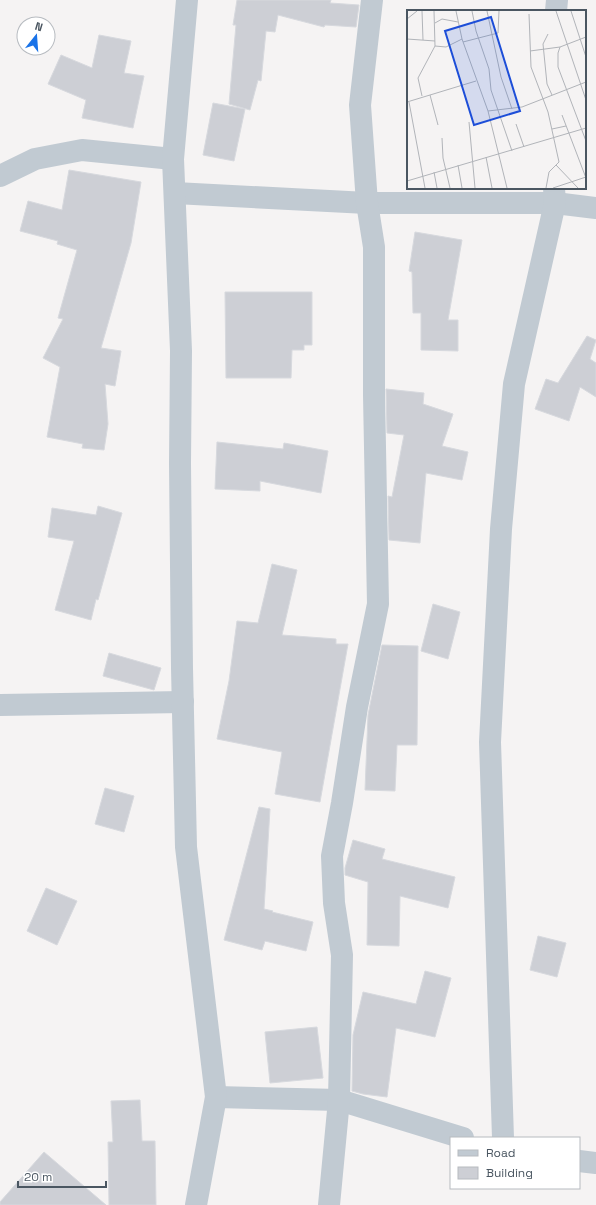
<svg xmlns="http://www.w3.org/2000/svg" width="596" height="1205" viewBox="0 0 596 1205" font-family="'Space Grotesk',sans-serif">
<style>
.building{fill:#cdcfd5;stroke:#d7d9de}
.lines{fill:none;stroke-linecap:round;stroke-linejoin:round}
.minor{stroke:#c1cad2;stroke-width:22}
.tertiary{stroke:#c1cad2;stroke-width:22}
.inset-road{fill:none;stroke:#b1b4b9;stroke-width:1}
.view{fill:#1d4ed8;fill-opacity:0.15;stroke:#1d4ed8;stroke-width:2}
.inset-edge{fill:none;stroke:#4a5661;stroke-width:2}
</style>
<rect width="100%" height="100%" fill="#f5f3f3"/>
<!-- building -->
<g class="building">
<polygon points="237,0 331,0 330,3 359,5 356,27 325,25 324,27 278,15 275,32 266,31 261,81 258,80 250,110 229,104 236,25 233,25"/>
<polygon points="99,35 131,41 124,73 144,76 133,128 82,118 86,100 48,84 61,55 92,68"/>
<polygon points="213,103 245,109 234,161 203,155"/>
<polygon points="69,170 141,182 131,243 101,348 121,351 115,386 105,384 108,424 104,450 82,448 83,444 47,437 60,367 43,358 63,319 58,318 77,250 57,244 58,241 20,231 28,201 62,210"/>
<polygon points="415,232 462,240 448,320 458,320 458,351 421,350 421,313 413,313 412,272 409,271"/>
<polygon points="225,292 312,292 312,345 304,345 304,350 292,350 291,378 226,378"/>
<polygon points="587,336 596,340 590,359 596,363 596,397 580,387 569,421 535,409 546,379 558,383"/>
<polygon points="386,389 424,393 423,404 453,414 442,446 468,452 462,480 426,473 420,543 389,540 388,496 392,497 404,435 387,433"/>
<polygon points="217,442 283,449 284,443 328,451 321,493 260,481 260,491 215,489"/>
<polygon points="98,506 122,513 98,600 96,599 91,620 55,610 74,541 48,537 52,508 96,515"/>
<polygon points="272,564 297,570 282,635 336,639 336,644 348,644 320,802 275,794 282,752 217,739 229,681 237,621 258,623"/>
<polygon points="433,604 460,612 448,659 421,651"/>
<polygon points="382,645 418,646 417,745 397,745 395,791 365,790 368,715"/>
<polygon points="109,653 161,668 154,690 103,676"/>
<polygon points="105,788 134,796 124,832 95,824"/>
<polygon points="259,807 270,809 264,909 273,911 272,912 313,922 306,951 265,941 262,950 224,940"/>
<polygon points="353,840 385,849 382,859 455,877 448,908 400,896 399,946 367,945 368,882 345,875 345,868"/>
<polygon points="46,888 77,901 57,945 27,931"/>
<polygon points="538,936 566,943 557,977 530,970"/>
<polygon points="425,971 451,978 435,1037 396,1028 387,1097 363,1094 352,1091 353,1035 363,992 416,1004"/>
<polygon points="317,1027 323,1078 270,1083 265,1032"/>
<polygon points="140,1100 142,1141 155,1141 156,1205 109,1205 108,1142 113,1142 111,1101"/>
<polygon points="44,1152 106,1205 0,1205 0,1202"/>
</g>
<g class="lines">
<!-- minor -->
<g class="minor">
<polyline points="556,11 557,0"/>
<polyline points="0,176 35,159 82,150 173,159"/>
<polyline points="175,193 367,203 555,203 596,208"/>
<polyline points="0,705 183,702"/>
<polyline points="216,1097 339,1100 463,1138"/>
<polyline points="503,1138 490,742 501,529 514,384 555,203 554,188"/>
<polyline points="579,1161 596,1163"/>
<polyline points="329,1205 339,1100 342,955 334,903 332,856 342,803 357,707 378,604 374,395 374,247 367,203 360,105 372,0"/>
</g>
<!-- tertiary -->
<polyline class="tertiary" points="187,0 173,159 181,351 180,463 182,668 186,847 216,1097 196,1205"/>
</g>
<!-- overview -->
<g transform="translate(407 10)">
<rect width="179" height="179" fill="#f5f3f3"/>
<path class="inset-road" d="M15 1 16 30M27 1 28 36M49 1 55 29 81 101 100 178M65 1 69 21 82 59 84 80 105 141M80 1 94 67 105 99M149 1 179 90M164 1 179 47M122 4 124 57 141 102 152 152 142 162 139 178M0 9 10 1M28 13 35 9 51 12M141 24 136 34 140 74 145 85M179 27 153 37 151 43V57L179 131M0 29 28 31M56 32 91 23 92 1M123 41 153 37M23 85 31 115M15 86 11 68 28 36 39 37 55 29M0 92 69 71M2 92 18 178M81 101 115 97 179 72M155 105 179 168M62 112 68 178M109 114 117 137M145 119 159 116M35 128 36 148 43 178M79 147 85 178M51 155 55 178M149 155 171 178M27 162 30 178M0 171 179 118M146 178 179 167"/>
<path class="view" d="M84 7 113 101 67 115 38 21Z"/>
<rect width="179" height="179" class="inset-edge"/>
</g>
<!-- legend -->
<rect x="450" y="1137" width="130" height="52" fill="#ffffff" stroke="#b7bbc0"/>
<rect x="458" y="1150" width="20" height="6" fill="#c1cad2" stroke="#b7bbc0"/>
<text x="486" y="1157" font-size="12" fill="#4a5661">Road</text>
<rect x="458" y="1167" width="20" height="12" fill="#cdcfd5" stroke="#b7bbc0"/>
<text x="486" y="1177" font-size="12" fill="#4a5661">Building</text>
<!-- north arrow -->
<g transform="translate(36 36) rotate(17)"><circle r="19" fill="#ffffff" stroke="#b7bbc0"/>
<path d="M0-3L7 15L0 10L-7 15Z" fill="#1a73e8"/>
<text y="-6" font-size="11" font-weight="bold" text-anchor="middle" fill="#4a5661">N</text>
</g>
<!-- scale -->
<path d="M18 1181v6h88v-6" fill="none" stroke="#4a5661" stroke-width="2"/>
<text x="24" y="1181" font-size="12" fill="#4a5661" stroke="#ffffff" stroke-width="3" paint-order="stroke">20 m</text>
</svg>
